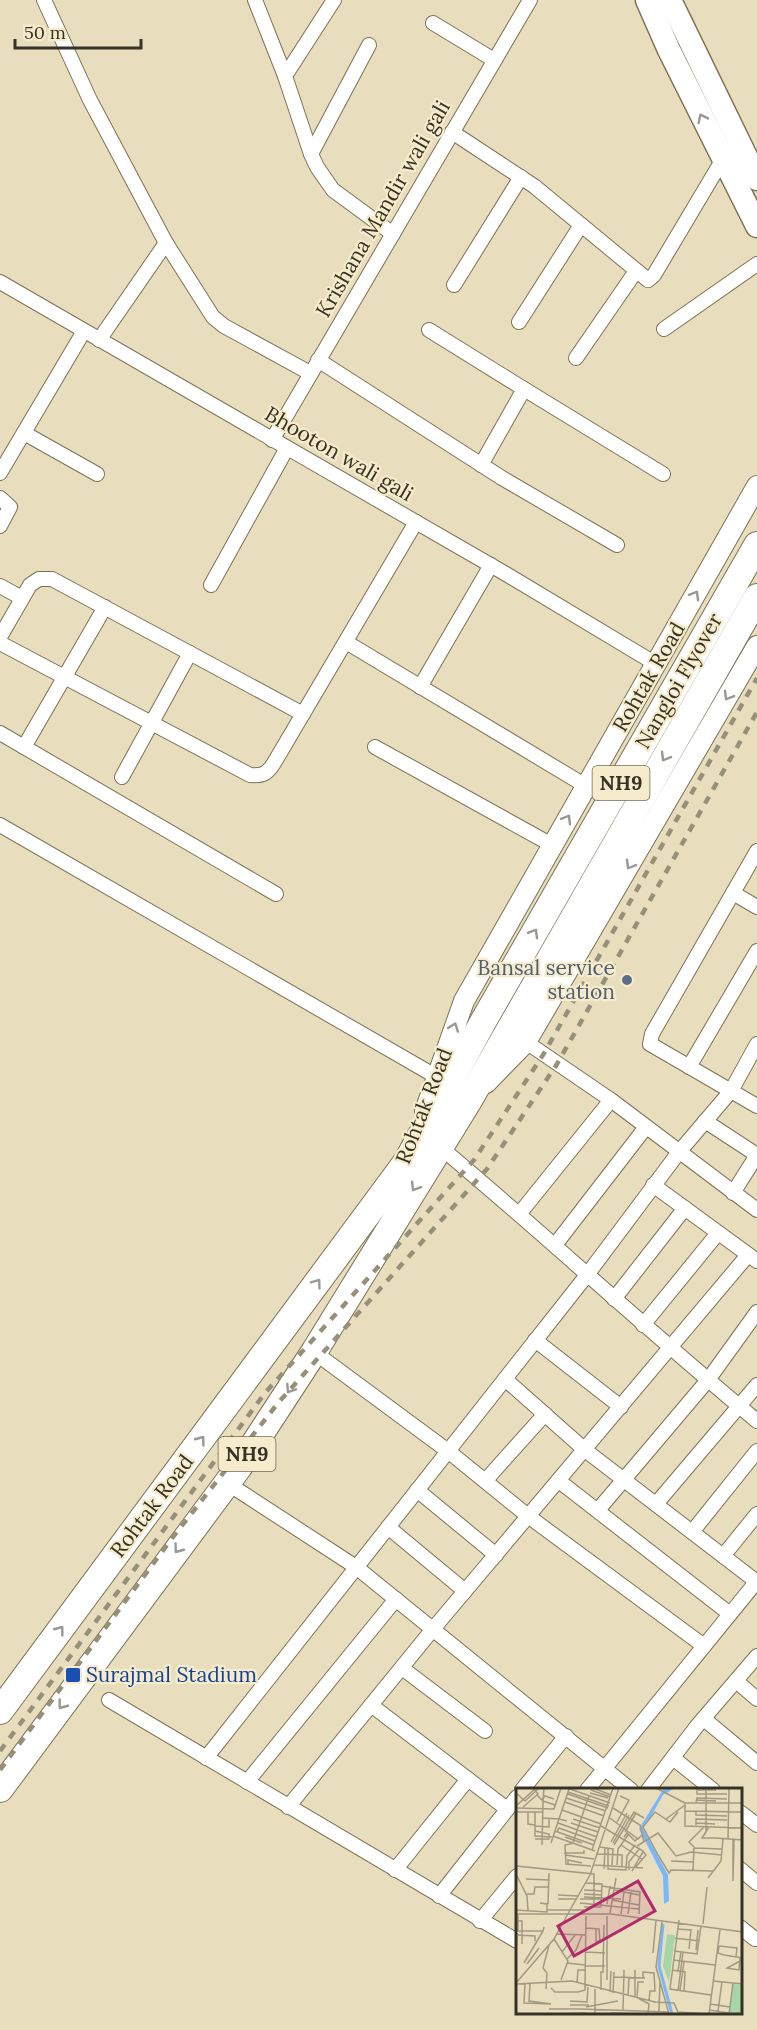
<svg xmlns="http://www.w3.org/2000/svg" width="757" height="2030" viewBox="0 0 757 2030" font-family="Lora,serif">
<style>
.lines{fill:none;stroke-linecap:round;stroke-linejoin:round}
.street-casing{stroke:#7b7255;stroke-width:16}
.secondary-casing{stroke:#7b7255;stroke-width:22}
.primary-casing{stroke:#7b7255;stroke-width:25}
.highway-casing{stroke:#7b7255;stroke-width:28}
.street{stroke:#fff;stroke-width:14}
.secondary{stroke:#fff;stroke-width:20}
.primary{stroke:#fff;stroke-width:22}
.highway{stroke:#fff;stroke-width:26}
.rail{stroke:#979079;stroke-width:4.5;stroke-dasharray:8 8;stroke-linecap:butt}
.oneway{stroke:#9a9892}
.service-dot{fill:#5c6f8a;stroke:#f6eccb;stroke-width:2}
.transit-dot{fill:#1a4fb4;stroke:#f6eccb;stroke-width:2}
.labels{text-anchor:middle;stroke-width:4.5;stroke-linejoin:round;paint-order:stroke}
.shield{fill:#f6eccb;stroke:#706a58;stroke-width:1.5}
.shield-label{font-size:20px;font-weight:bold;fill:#363226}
.street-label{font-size:21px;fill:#363226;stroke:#f6eccb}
.service-label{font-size:21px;fill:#4e5e75;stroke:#f6eccb;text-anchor:end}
.transit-label{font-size:21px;fill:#164399;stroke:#f6eccb;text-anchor:start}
.inset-river{fill:none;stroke:#78b7fa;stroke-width:3}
.inset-road{fill:none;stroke:#a19981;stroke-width:1.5}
.view{fill:#b22a6c;fill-opacity:0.15;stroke:#b22a6c;stroke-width:3}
.inset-edge{fill:none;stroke:#363226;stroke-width:3}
</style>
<rect width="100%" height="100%" fill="#e8debe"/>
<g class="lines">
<defs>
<g id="street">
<polyline points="44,0 90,100 166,243 213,317 224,326 310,373"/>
<polyline points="255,0 285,76 311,154 317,167 333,190 393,234"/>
<polyline points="433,23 494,60"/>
<polyline points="285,76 334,0"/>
<polyline points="452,132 534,186 648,280 654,275 723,159"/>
<polyline points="311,154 369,45"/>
<polyline points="0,282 506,574 656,664"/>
<polyline points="454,285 521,177"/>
<polyline points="519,322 581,225"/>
<polyline points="664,329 757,264"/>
<polyline points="429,330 524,389"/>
<polyline points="99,340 166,243"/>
<polyline points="576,358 636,271"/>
<polyline points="318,360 502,478 617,545"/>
<polyline points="24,433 97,474"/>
<polyline points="272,440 530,0"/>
<polyline points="481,465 524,389 663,474"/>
<polyline points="0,473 84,331"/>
<polyline points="0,498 10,507 0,526"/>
<polyline points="211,585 287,448"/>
<polyline points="0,586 22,598"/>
<polyline points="0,637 30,585 39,579 52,579 303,714"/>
<polyline points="346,642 586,786"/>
<path d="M0 643 250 775C263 776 267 774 274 763L416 522"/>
<polyline points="420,687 491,565"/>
<polyline points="0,733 276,894"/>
<polyline points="24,747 105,607"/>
<polyline points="375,747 552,845"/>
<polyline points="122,777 190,653"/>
<polyline points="0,825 437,1077"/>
<polyline points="757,851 652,1034 650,1044 757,1106"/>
<polyline points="733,893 757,907"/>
<polyline points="526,1042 611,1100 757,1210"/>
<polyline points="689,1067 757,951"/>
<polyline points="705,1121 757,1155"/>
<path d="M440 1147C547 1236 649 1332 757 1421"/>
<polyline points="653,1185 757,1261"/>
<polyline points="733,1193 757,1155"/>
<polyline points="520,1213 611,1100"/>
<polyline points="555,1245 646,1127"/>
<polyline points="614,1299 685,1208"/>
<polyline points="643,1325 718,1233"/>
<polyline points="535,1340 621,1407"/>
<polyline points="314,1352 448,1451 528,1516 704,1646"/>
<polyline points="505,1379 585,1450 757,1582"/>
<polyline points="485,1481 545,1414"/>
<polyline points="559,1481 730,1614"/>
<polyline points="227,1483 356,1567 631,1790"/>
<polyline points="417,1490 496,1555"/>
<polyline points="656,1504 757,1385"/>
<polyline points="598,1510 708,1380 757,1312"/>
<polyline points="388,1527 465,1591"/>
<polyline points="692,1532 757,1451"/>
<polyline points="723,1556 757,1514"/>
<polyline points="402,1668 485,1731"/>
<polyline points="736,1681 757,1699"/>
<polyline points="109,1700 517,1941"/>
<polyline points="371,1705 507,1809"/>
<polyline points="704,1719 757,1763"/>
<polyline points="206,1758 587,1275 679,1152 731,1091 757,1044"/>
<polyline points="673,1758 713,1790"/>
<polyline points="247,1782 396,1599"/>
<polyline points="522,1790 566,1736"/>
<polyline points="587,1790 757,1581"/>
<polyline points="648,1790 697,1726 757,1656"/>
<polyline points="288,1807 433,1629 748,1255"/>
<polyline points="740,1812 757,1825"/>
<polyline points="740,1869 757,1883"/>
<polyline points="395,1870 468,1779"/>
<polyline points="439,1896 517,1797"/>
<polyline points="480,1921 517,1876"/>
<polyline points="740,1927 755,1939"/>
</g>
<g id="secondary">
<polyline points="486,1083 526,1042 757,646"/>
<polyline points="425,1111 464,1001 757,486"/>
</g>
<g id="primary">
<polyline points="647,0 669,50 757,226"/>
<polyline points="670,0 757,179"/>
</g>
<g id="highway">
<polyline points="0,1711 407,1161 484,1020 757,545"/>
<polyline points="0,1789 239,1467 314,1352 468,1102 757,597"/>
</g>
</defs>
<!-- street casing -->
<use href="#street" class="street-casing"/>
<!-- secondary casing -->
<use href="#secondary" class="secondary-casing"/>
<!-- primary casing -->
<use href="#primary" class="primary-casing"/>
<!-- highway casing -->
<use href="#highway" class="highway-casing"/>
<!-- street -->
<use href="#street" class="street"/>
<!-- secondary -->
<use href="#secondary" class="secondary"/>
<!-- primary -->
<use href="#primary" class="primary"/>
<!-- highway -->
<use href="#highway" class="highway"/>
<!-- rail -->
<g class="rail">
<polyline points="0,1751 265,1393 474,1160 543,1055 757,678"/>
<polyline points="0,1770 173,1537 278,1403 487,1169 557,1064 757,712"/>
</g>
</g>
<!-- one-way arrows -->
<defs><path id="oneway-chevron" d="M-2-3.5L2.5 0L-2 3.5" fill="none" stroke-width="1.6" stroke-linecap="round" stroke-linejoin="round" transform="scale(1.5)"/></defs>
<g class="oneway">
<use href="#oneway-chevron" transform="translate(702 118) rotate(-116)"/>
<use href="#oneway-chevron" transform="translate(695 595) rotate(-60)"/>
<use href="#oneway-chevron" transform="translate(728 696) rotate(120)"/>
<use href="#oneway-chevron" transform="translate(665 757) rotate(120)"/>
<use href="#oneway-chevron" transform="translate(567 819) rotate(-60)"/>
<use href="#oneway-chevron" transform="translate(630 865) rotate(120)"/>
<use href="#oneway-chevron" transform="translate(534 933) rotate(-60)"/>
<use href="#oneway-chevron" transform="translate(454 1027) rotate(-70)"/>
<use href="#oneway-chevron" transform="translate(415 1187) rotate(122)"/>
<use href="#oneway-chevron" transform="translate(317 1283) rotate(-54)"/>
<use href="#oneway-chevron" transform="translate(290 1389) rotate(123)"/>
<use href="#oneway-chevron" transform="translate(201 1440) rotate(-53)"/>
<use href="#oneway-chevron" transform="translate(178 1549) rotate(127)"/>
<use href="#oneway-chevron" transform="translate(60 1630) rotate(-53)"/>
<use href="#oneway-chevron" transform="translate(62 1705) rotate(127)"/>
</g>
<!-- markers -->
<circle class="service-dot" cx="627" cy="980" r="6"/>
<rect class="transit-dot" x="65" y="1667" width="16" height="16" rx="3"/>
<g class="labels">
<!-- shield labels -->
<g class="shield">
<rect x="592.5" y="766" width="57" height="34" rx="4.5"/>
<rect x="218.5" y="1437" width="57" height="34" rx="4.5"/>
</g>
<g class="shield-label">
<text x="621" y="790">NH9</text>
<text x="247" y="1461">NH9</text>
</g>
<!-- street labels -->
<g class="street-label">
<text transform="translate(383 209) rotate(-60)" y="7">Krishana Mandir wali gali</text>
<text transform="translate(339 454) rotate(30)" y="7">Bhooton wali gali</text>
<text transform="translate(649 677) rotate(-60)" y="7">Rohtak Road</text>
<text transform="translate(679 681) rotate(-60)" y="7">Nangloi Flyover</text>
<text transform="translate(424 1106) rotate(-69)" y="7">Rohtak Road</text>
<text transform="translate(152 1506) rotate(-53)" y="7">Rohtak Road</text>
</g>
<!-- service labels -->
<g class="service-label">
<text x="615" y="975">Bansal service<tspan x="615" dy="24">station</tspan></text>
</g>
<!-- transit labels -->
<g class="transit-label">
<text x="86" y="1682">Surajmal Stadium</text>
</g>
</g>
<!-- overview -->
<g transform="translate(516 1788)">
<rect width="226" height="226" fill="#e8debe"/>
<path d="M151 146 159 147 153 194 147 178ZM217 196 226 197V225H213Z" fill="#a4d6a8"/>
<path d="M148 0H159L147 7 134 30 126 39 152 87 153 113 148 116 147 88 123 41Z" fill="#78b7fa"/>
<path class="inset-river" d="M147 136 143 178 156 226"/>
<path class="inset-road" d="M28 0 27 13 39 17M51 0 94 15M77 0 95 7M140 0 169 15V38L227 40M181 0V6H211M190 0V45M75 2 94 9M181 2H200M52 4 93 18M0 5 9 13 23 0M74 5 92 10M52 6 92 20M21 7 26 12 29 8 38 11M50 10 90 23M180 12 200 13M49 14 88 28M180 14 181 10 211 11M169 15H227M0 18 20 0M7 19 22 6 17 0M0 20 38 21 45 0M97 20 124 37 128 54M46 22 85 36M169 23 227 24M0 24H27M12 24V36L19 37M19 24V48L36 49M162 24 154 34 139 24 127 39 142 67 153 85 155 82 197 83M180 24V27L211 28M27 30 43 31 53 1M94 30 122 51 126 47M57 31 84 40M150 31 169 17M101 34 113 12 104 8M42 35 81 49M55 35 82 44M180 35 199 36M180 37V31L211 32M19 38 33 39V31M85 38 127 63 130 67 119 80M193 39 186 50H200M19 43 33 46V51H19M39 43 78 57M41 44 43 40 79 53M109 44 120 25M37 48 79 63M49 49 66 55M108 49 111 45 119 53 121 51M200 50 227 52M212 51 213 0M217 51V93L218 51M57 54 73 8M95 54 111 25M35 55 43 31 51 33M58 55 49 57 50 76 75 78M97 55 113 27M26 57 27 13M98 57 118 24 128 30M105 57 126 71M121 58 142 45 160 68 175 64 206 67M84 59 97 61 96 77M178 60 206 61M92 61V81L110 82 111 68 119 57M76 62 97 0M48 65H68V62M81 66 106 67V79M49 67 78 71M155 73 177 74M52 77V72L66 75M78 77 127 80M101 77 102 61 112 47M0 78 78 86V119M88 81 89 60M113 82V74L124 60M177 82 178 59 173 54 188 39M116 83 127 64M0 86 11 108 12 122M192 90 205 73 207 50M10 91 33 92M86 98 124 104 123 126M68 102 86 103M99 102 123 107M11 106H18L19 99H32M68 106 86 107M42 107 63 108M68 109 105 111M42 111H61M64 111H86M96 112 123 117M64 115 123 121M32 116 33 85M91 116 94 98M68 119H85L86 96 70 95M0 122 31 124V116L24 115M32 122H68M54 122 74 87 103 0M94 125 100 90M0 126H95L227 144M105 126 108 104M112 126 115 104M2 127V143H27L28 139M163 132 154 201 195 207M2 133H6V156M146 134 140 179 153 226M187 136 191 99M70 140 83 141 84 154M80 140V153L86 154M161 141 175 142 173 161M40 146 70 147M2 147 19 148V153M159 150 183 153M38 151 52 173 45 192M180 162 182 142M158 163 181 166 185 138M46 164 59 147M70 164 89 165M137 165 140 132M0 166 1 145M208 167 202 165 203 158 221 160 220 169M208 167 227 170M51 171 60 162 66 147M157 172 199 177M224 173 211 180 223 182 224 170M8 175 27 143M51 175 69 177M11 176 23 160M69 178H89M156 182 169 184 168 204M162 183 165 164M87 185 88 137M98 189 129 190M127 190V184L138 185 139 203H134L133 213M91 192V128M197 193 227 196M0 195 38 151 54 122M9 195 8 215 35 216M61 195 62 182H69M0 196 56 193 139 214 158 215 162 224 192 226M69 198 70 128M35 200 39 204H62L69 202V198M30 201 31 185 27 180 33 157M85 202V183M164 202 168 174M162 203 167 164M94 204 95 183M97 205 98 184M112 208 113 189M119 209V182M121 210 122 194H128M122 210 133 216 132 226M13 213 35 216M54 213 71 214 72 199M13 214 14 195M194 216 214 219M54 217H73M70 219 102 213M33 221H64M64 221 153 224M193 222 213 225M107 223 108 182M143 223 144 194M202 223 206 194M95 225 122 226M40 226 71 225M79 226V201M193 226 204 142M213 226 217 195"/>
<path class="view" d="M122 93 139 123 58 168 42 138Z"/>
<rect width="226" height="226" class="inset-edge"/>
</g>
<!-- scale -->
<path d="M15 39v9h126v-9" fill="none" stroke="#363226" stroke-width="3"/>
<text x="24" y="39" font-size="18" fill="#363226" stroke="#f6eccb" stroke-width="4.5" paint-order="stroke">50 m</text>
</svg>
